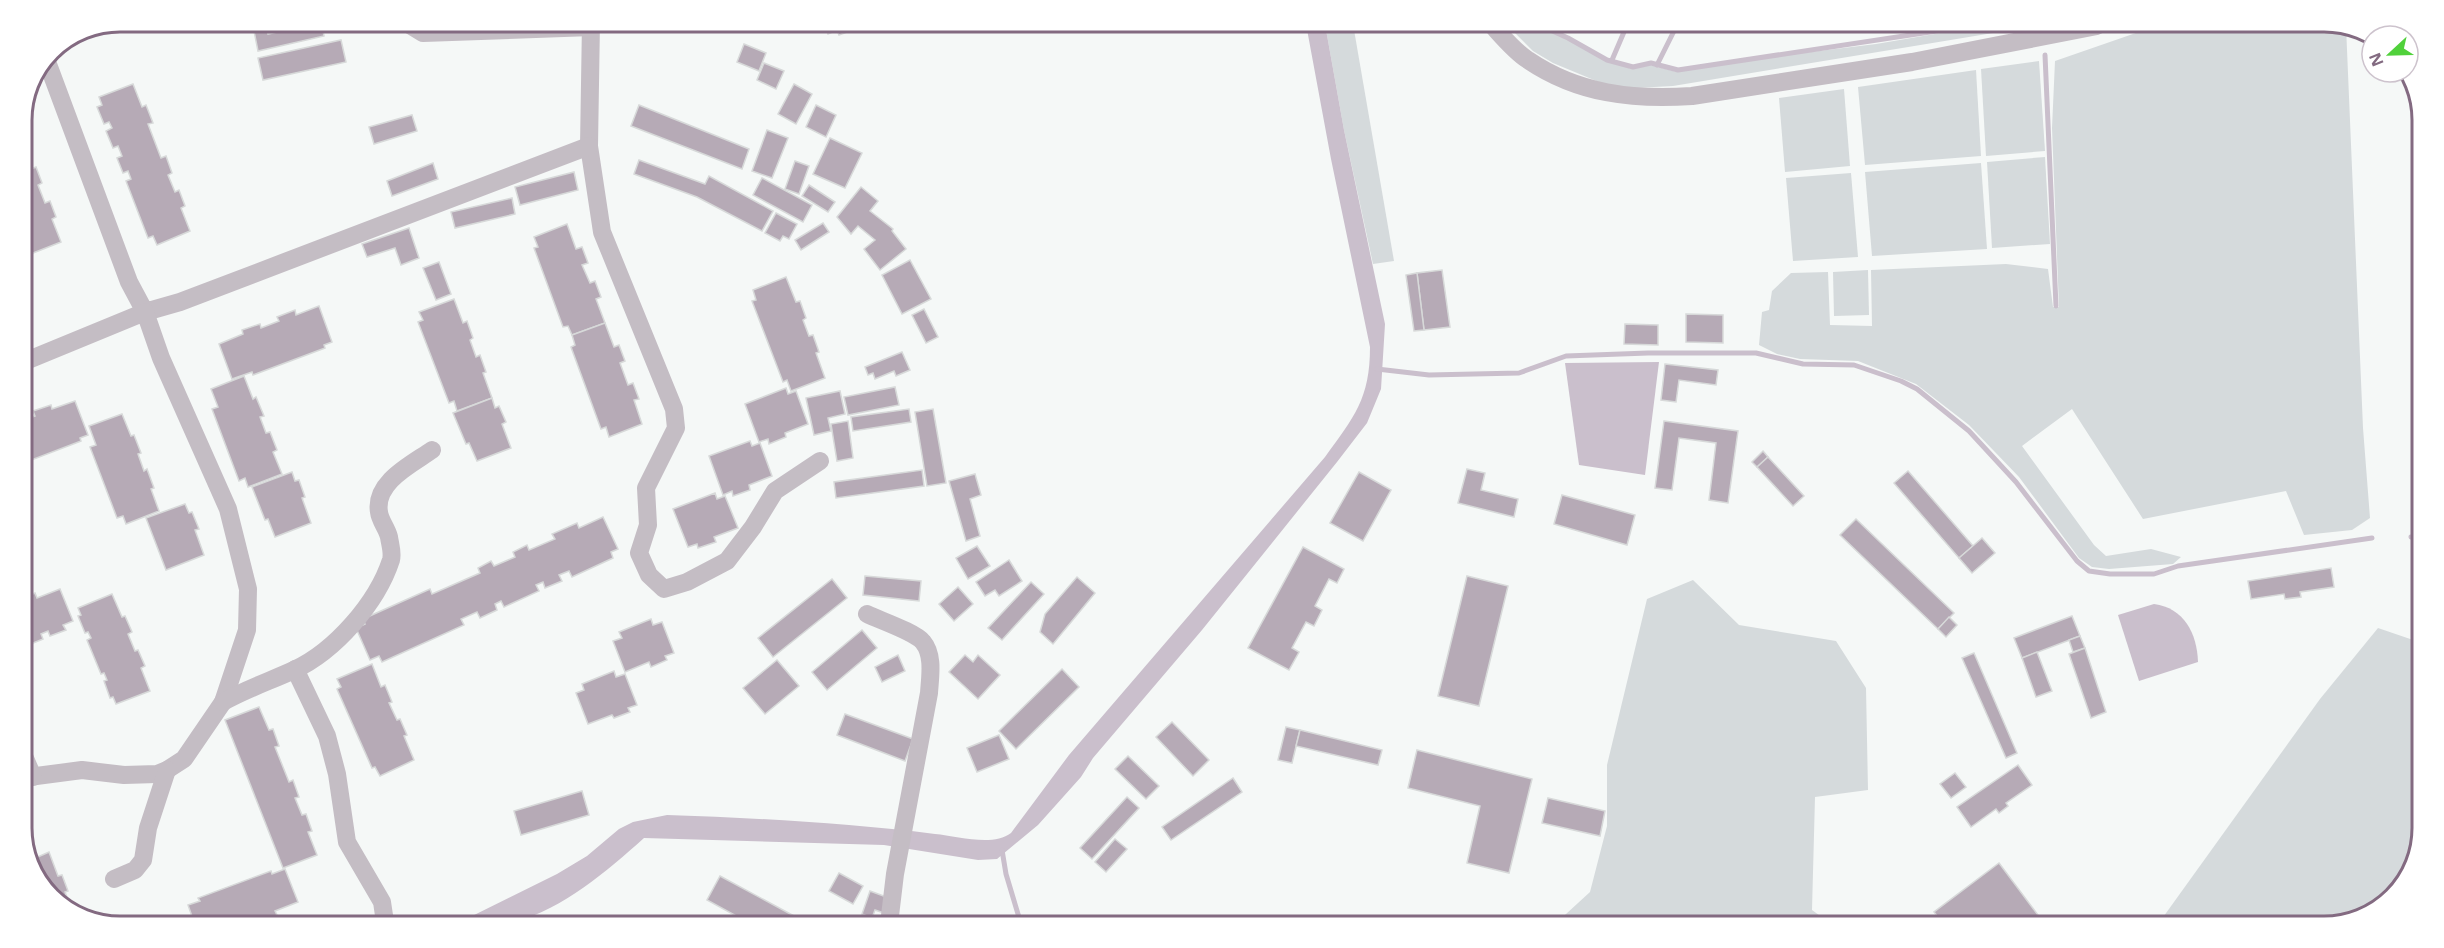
<svg xmlns="http://www.w3.org/2000/svg" width="2444" height="948" viewBox="0 0 2444 948" font-family="'Noto Sans',sans-serif">
<style>
.green{fill:#d5dadc}
.water{fill:#cabfcc}
.lines{fill:none;stroke-linecap:round;stroke-linejoin:round}
.stream{stroke:#cabfcc;stroke-width:5}
.building{fill:#b6aab6;stroke:#d7d9d9;stroke-width:1.5}
.minor{stroke:#c4bdc4;stroke-width:18}
.rim{fill:none;stroke:#836a81;stroke-width:3}
</style>
<rect width="100%" height="100%" fill="#f5f8f7"/>
<!-- green -->
<g class="green">
<polygon points="1325,24 1353,24 1394,261 1373,264 1344,130"/>
<polygon points="1506,24 1534,24 1568,39 1607,61 1632,69 1650,65 1677,72 1744,60 1876,44 1970,28 1970,25 2004,26 1993,33 1673,86 1635,88 1606,85 1553,63 1533,51"/>
<polygon points="2156,26 2346,26 2363,428 2370,518 2352,530 2304,535 2286,491 2143,519 2072,409 2022,446 2094,545 2106,556 2151,549 2181,557 2173,564 2109,569 2092,567 2079,558 2019,477 1969,425 1916,384 1858,361 1800,359 1777,354 1759,345 1762,312 1769,310 1772,291 1791,273 1828,272 1830,325 1872,326 1871,270 2006,264 2048,269 2053,307 2059,307 2052,128 2055,61"/>
<polygon points="2039,61 2045,151 1986,156 1981,69"/>
<polygon points="1976,70 1981,156 1865,165 1858,87"/>
<polygon points="1844,89 1850,166 1785,172 1779,98"/>
<polygon points="2045,157 2050,244 1992,248 1987,162"/>
<polygon points="1981,163 1987,249 1872,256 1865,172"/>
<polygon points="1851,173 1858,257 1793,261 1786,178"/>
<polygon points="1868,270 1869,315 1834,316 1833,272"/>
<polygon points="2413,509 2420,512 2420,534 2414,534"/>
<polygon points="1693,580 1739,625 1836,641 1866,688 1868,790 1815,797 1812,910 1834,926 1554,925 1590,892 1607,826 1607,765 1647,599"/>
<polygon points="2378,628 2419,642 2418,860 2379,910 2324,927 2156,927 2320,699"/>
</g>
<!-- water -->
<g class="water">
<path d="M1306 24H1325L1344 130 1385 324 1381 389 1367 423 1337 462 1202 630 1093 758 1081 777 1038 825 997 859 978 860 884 845 644 838C606 872 564 908 515 922 498 927 475 923 458 923L557 874 587 856 619 829 633 822 667 815C756 818 847 823 935 834 957 836 993 847 1011 833L1069 755 1325 457C1354 417 1370 399 1370 347L1331 159Z"/>
<polygon points="1659,362 1645,475 1579,465 1565,363"/>
<path d="M2154 604C2184 608 2197 633 2198 662L2139 681 2118 615Z"/>
</g>
<g class="lines">
<!-- stream -->
<g class="stream">
<polyline points="1537,24 1568,38 1607,60 1633,67 1651,63 1678,70 1970,26"/>
<polyline points="2045,55 2056,306"/>
<polyline points="1612,60 1627,25"/>
<polyline points="1657,65 1677,25"/>
<polyline points="1377,369 1429,375 1519,373 1566,356 1648,353 1756,353 1803,364 1854,365 1901,381 1917,389 1969,431 2016,482 2077,561 2089,571 2110,574 2154,574 2178,566 2372,538"/>
<polyline points="2411,537 2420,536"/>
<polyline points="1002,850 1006,874 1021,924"/>
</g>
</g>
<!-- building -->
<g class="building">
<polygon points="252,21 265,21 268,34 321,22 324,36 258,51"/>
<polygon points="778,23 817,23 794,32 792,27 786,29 783,24 779,26"/>
<polygon points="824,23 871,23 839,35 837,30 828,34"/>
<polygon points="341,40 346,62 263,80 258,58"/>
<polygon points="744,44 766,53 759,71 737,62"/>
<polygon points="764,63 784,71 776,89 757,80"/>
<polygon points="133,84 142,107 146,105 153,123 148,124 161,158 166,156 172,173 168,175 175,192 179,190 185,206 181,208 190,231 157,245 153,236 148,238 126,181 131,179 128,171 123,173 117,158 122,156 118,146 113,148 106,131 112,128 109,122 104,124 97,107 102,105 99,97"/>
<polygon points="794,84 812,94 796,124 778,114"/>
<polygon points="639,105 749,149 742,169 631,126"/>
<polygon points="816,105 836,115 826,137 806,127"/>
<polygon points="412,115 417,131 374,144 369,127"/>
<polygon points="767,130 788,138 772,178 752,171"/>
<polygon points="830,138 862,153 845,188 813,174"/>
<polygon points="21,143 31,169 36,167 42,183 38,185 45,203 50,201 56,217 52,219 61,242 28,255 23,244 21,245"/>
<polygon points="639,160 705,184 709,176 773,211 762,231 697,197 634,174"/>
<polygon points="795,161 809,166 799,194 785,189"/>
<polygon points="433,163 438,179 392,196 387,181"/>
<polygon points="574,172 578,190 520,205 515,187"/>
<polygon points="762,178 812,205 803,222 753,195"/>
<polygon points="809,185 835,202 828,212 802,196"/>
<polygon points="861,187 878,201 870,211 893,229 892,231 906,249 880,270 864,249 875,240 858,226 851,234 837,217"/>
<polygon points="512,198 515,214 455,228 451,212"/>
<polygon points="776,213 797,224 789,239 783,236 780,241 765,233"/>
<polygon points="823,223 829,232 801,250 795,240"/>
<polygon points="567,224 576,249 582,247 588,263 582,265 590,283 595,281 601,297 596,299 605,323 572,335 568,326 563,327 534,248 538,247 534,237"/>
<polygon points="409,228 419,258 401,265 395,248 367,257 362,244"/>
<polygon points="910,260 931,299 902,314 882,275"/>
<polygon points="439,262 451,294 436,300 423,268"/>
<polygon points="1442,270 1450,327 1424,330 1417,273"/>
<polygon points="1417,273 1424,330 1414,331 1406,275"/>
<polygon points="786,277 796,302 800,301 806,318 803,320 809,336 813,335 819,352 816,353 825,378 791,391 787,380 783,382 752,301 756,300 753,290"/>
<polygon points="454,299 463,323 467,321 473,338 470,340 476,357 480,355 486,372 483,373 492,398 457,411 454,401 449,403 418,322 423,320 419,312"/>
<polygon points="319,306 332,342 324,345 325,348 253,375 252,372 232,379 219,344 243,334 242,330 260,324 261,328 279,321 277,317 295,310 296,315"/>
<polygon points="924,309 938,337 926,343 912,315"/>
<polygon points="1686,314 1723,315 1723,343 1686,342"/>
<polygon points="605,323 614,347 619,345 625,361 620,363 628,385 633,383 639,399 634,400 642,424 609,437 606,427 601,429 571,347 575,345 572,335"/>
<polygon points="1625,324 1658,325 1658,345 1624,344"/>
<polygon points="902,352 910,370 896,376 894,371 875,379 873,373 868,375 865,367"/>
<polygon points="1665,364 1718,370 1716,385 1679,380 1676,402 1661,400"/>
<polygon points="244,376 253,399 256,397 264,416 260,417 266,433 270,432 277,450 273,452 282,474 248,487 245,478 239,481 212,409 218,407 211,389"/>
<polygon points="895,387 899,405 848,415 844,397"/>
<polygon points="786,388 788,394 796,391 808,424 785,433 786,437 769,444 768,439 759,442 745,404"/>
<polygon points="840,391 845,414 828,418 831,431 814,435 806,398"/>
<polygon points="492,398 495,408 499,406 506,422 502,424 511,448 477,461 469,443 466,444 453,413"/>
<polygon points="75,401 88,435 80,438 81,441 21,464 21,421 35,416 33,411 51,405 52,409"/>
<polygon points="909,409 911,422 853,431 851,417"/>
<polygon points="933,409 946,483 927,486 915,412"/>
<polygon points="122,414 131,436 134,435 141,453 138,454 144,471 147,469 154,488 151,489 159,511 126,524 123,516 117,518 90,447 96,445 89,426"/>
<polygon points="848,421 853,458 837,461 831,424"/>
<polygon points="1664,421 1738,431 1728,503 1709,500 1716,443 1679,438 1672,490 1655,488"/>
<polygon points="750,441 752,446 760,443 772,476 749,485 750,490 733,496 732,491 723,495 709,456"/>
<polygon points="1763,451 1768,457 1757,467 1752,462"/>
<polygon points="1768,457 1804,496 1793,506 1757,467"/>
<polygon points="1467,469 1485,473 1481,490 1518,499 1514,517 1458,503"/>
<polygon points="922,470 924,486 836,498 834,482"/>
<polygon points="1908,471 1973,546 1959,558 1894,483"/>
<polygon points="292,472 295,481 299,480 305,497 302,498 311,523 275,537 268,519 265,520 252,487"/>
<polygon points="1359,472 1391,490 1363,541 1330,523"/>
<polygon points="975,474 981,495 970,499 980,536 966,541 949,481"/>
<polygon points="715,493 717,499 725,496 738,528 714,537 716,542 698,548 697,544 688,547 673,509"/>
<polygon points="1562,495 1635,515 1627,545 1554,524"/>
<polygon points="185,504 189,513 192,512 199,529 195,530 204,555 166,570 146,518"/>
<polygon points="603,517 618,549 611,552 613,558 572,577 569,571 559,575 562,581 545,588 543,582 536,585 539,591 504,607 501,601 495,604 497,610 480,618 477,612 461,619 464,625 382,662 379,656 370,660 356,628 365,624 363,619 430,589 432,594 480,573 478,568 491,561 494,566 515,557 513,552 527,545 529,550 555,539 552,534 577,523 579,528"/>
<polygon points="1856,519 1954,613 1938,629 1840,535"/>
<polygon points="1982,538 1995,553 1972,573 1959,558"/>
<polygon points="977,546 990,566 968,579 956,558"/>
<polygon points="1303,547 1344,569 1337,583 1329,579 1315,606 1322,610 1314,626 1306,622 1292,648 1299,652 1289,670 1248,648"/>
<polygon points="1009,560 1022,581 999,596 995,590 985,596 976,582"/>
<polygon points="2331,568 2334,587 2300,592 2301,597 2285,599 2284,594 2251,599 2248,581"/>
<polygon points="865,576 921,581 919,601 863,595"/>
<polygon points="1467,576 1508,586 1479,706 1438,696"/>
<polygon points="1077,577 1095,593 1053,644 1040,632 1045,614"/>
<polygon points="832,579 847,598 773,657 758,638"/>
<polygon points="1031,582 1044,594 1002,640 988,628"/>
<polygon points="958,587 973,604 954,621 939,604"/>
<polygon points="60,589 73,621 63,625 66,630 50,636 48,631 41,634 43,639 21,648 21,599 35,593 37,598"/>
<polygon points="112,594 122,617 125,616 132,632 128,634 135,651 138,650 145,666 141,668 150,691 116,704 113,697 110,698 104,681 107,680 104,673 101,674 87,640 91,638 88,632 85,633 78,616 81,615 78,608"/>
<polygon points="2072,616 2080,636 2022,658 2014,638"/>
<polygon points="1949,617 1957,625 1946,637 1938,629"/>
<polygon points="651,619 653,625 662,622 674,653 665,656 667,660 651,667 649,662 625,672 613,641 622,638 619,632"/>
<polygon points="862,630 877,648 827,690 812,672"/>
<polygon points="2080,636 2085,648 2073,652 2069,640"/>
<polygon points="2085,648 2106,712 2091,718 2069,654"/>
<polygon points="2037,652 2052,691 2036,697 2022,658"/>
<polygon points="1974,653 2017,753 2006,758 1962,658"/>
<polygon points="898,655 905,671 882,682 875,667"/>
<polygon points="965,655 973,662 978,655 1000,675 978,699 949,672"/>
<polygon points="777,660 799,686 765,714 743,688"/>
<polygon points="372,664 381,687 385,685 392,702 389,703 397,720 400,719 407,735 404,736 414,760 380,776 375,767 372,768 337,689 341,687 337,679"/>
<polygon points="1062,669 1079,687 1016,749 999,731"/>
<polygon points="614,671 616,677 625,674 637,705 628,708 630,712 614,718 612,715 588,724 576,693 584,690 582,684"/>
<polygon points="259,707 269,730 273,729 279,746 275,747 289,782 293,780 299,797 295,798 302,815 306,814 312,831 308,832 317,855 283,868 225,720"/>
<polygon points="845,714 913,739 905,761 837,735"/>
<polygon points="1172,722 1209,760 1193,776 1156,737"/>
<polygon points="1286,727 1300,730 1292,763 1278,760"/>
<polygon points="1300,730 1382,750 1378,765 1296,746"/>
<polygon points="999,735 1009,759 977,772 967,748"/>
<polygon points="1417,750 1532,779 1509,873 1467,863 1480,806 1408,788"/>
<polygon points="1128,756 1159,786 1146,799 1115,769"/>
<polygon points="2018,765 2032,785 2006,803 2008,806 1999,813 1996,809 1971,827 1957,807"/>
<polygon points="1955,773 1966,787 1951,798 1940,784"/>
<polygon points="1233,778 1242,792 1171,840 1162,827"/>
<polygon points="582,791 589,815 521,835 514,811"/>
<polygon points="1127,797 1139,808 1092,859 1080,848"/>
<polygon points="1548,798 1605,811 1600,836 1542,823"/>
<polygon points="1115,839 1127,849 1106,872 1095,862"/>
<polygon points="49,852 58,876 62,875 68,891 65,892 72,910 76,909 78,915 41,888 31,860"/>
<polygon points="1999,863 2038,915 2024,926 1945,926 1934,912"/>
<polygon points="285,869 298,902 275,911 277,915 260,921 258,917 246,922 194,922 188,905 200,901 198,898 271,871 272,874"/>
<polygon points="839,873 863,886 853,904 829,891"/>
<polygon points="720,876 807,923 749,923 707,900"/>
<polygon points="870,891 889,898 884,913 875,910 872,918 862,914"/>
</g>
<g class="lines">
<!-- minor -->
<g class="minor">
<polyline points="405,22 423,33 592,27"/>
<polyline points="591,22 589,146 602,232 674,409 676,428 646,488 648,525 639,553 649,575 664,589 687,582 727,561 753,527 775,491 820,461"/>
<path d="M1491 24C1502 36 1514 51 1528 60 1578 94 1633 100 1692 96L1912 62 2097 26"/>
<polyline points="46,59 129,282 145,312 180,302 589,146"/>
<polyline points="21,363 145,312 161,358 228,509 248,589 247,630 223,702 184,759 167,770 157,774 124,775 82,770 21,778"/>
<path d="M867 614C879 620 915 632 923 642 934 655 930 677 929 693L895 874 889 924"/>
<polyline points="295,669 327,736 337,774 347,842 382,902 385,922"/>
<path d="M223 702C246 689 270 681 294 670 335 651 377 603 391 560 393 553 390 544 389 537 387 528 380 521 379 512 374 482 412 464 432 450"/>
<polyline points="21,749 33,777"/>
<polyline points="114,879 135,870 143,860 148,828 167,770"/>
</g>
</g>
<!-- crop -->
<path d="M0 0H2444V948H0ZM120 32H2324A88 88 0 0 1 2412 120V828A88 88 0 0 1 2324 916H120A88 88 0 0 1 32 828V120A88 88 0 0 1 120 32Z" fill="#fff" fill-rule="evenodd"/>
<path class="rim" d="M120 32H2324A88 88 0 0 1 2412 120V828A88 88 0 0 1 2324 916H120A88 88 0 0 1 32 828V120A88 88 0 0 1 120 32Z"/>
<!-- north arrow -->
<g transform="translate(2390 54) rotate(248)"><circle r="28" fill="#ffffff" stroke="#cdc3cd" stroke-width="1.5"/>
<path d="M0-4.5L10 22L0 15L-10 22Z" fill="#50d13b"/>
<text y="-9" font-size="16" font-weight="bold" text-anchor="middle" fill="#836a81">N</text>
</g>
</svg>
